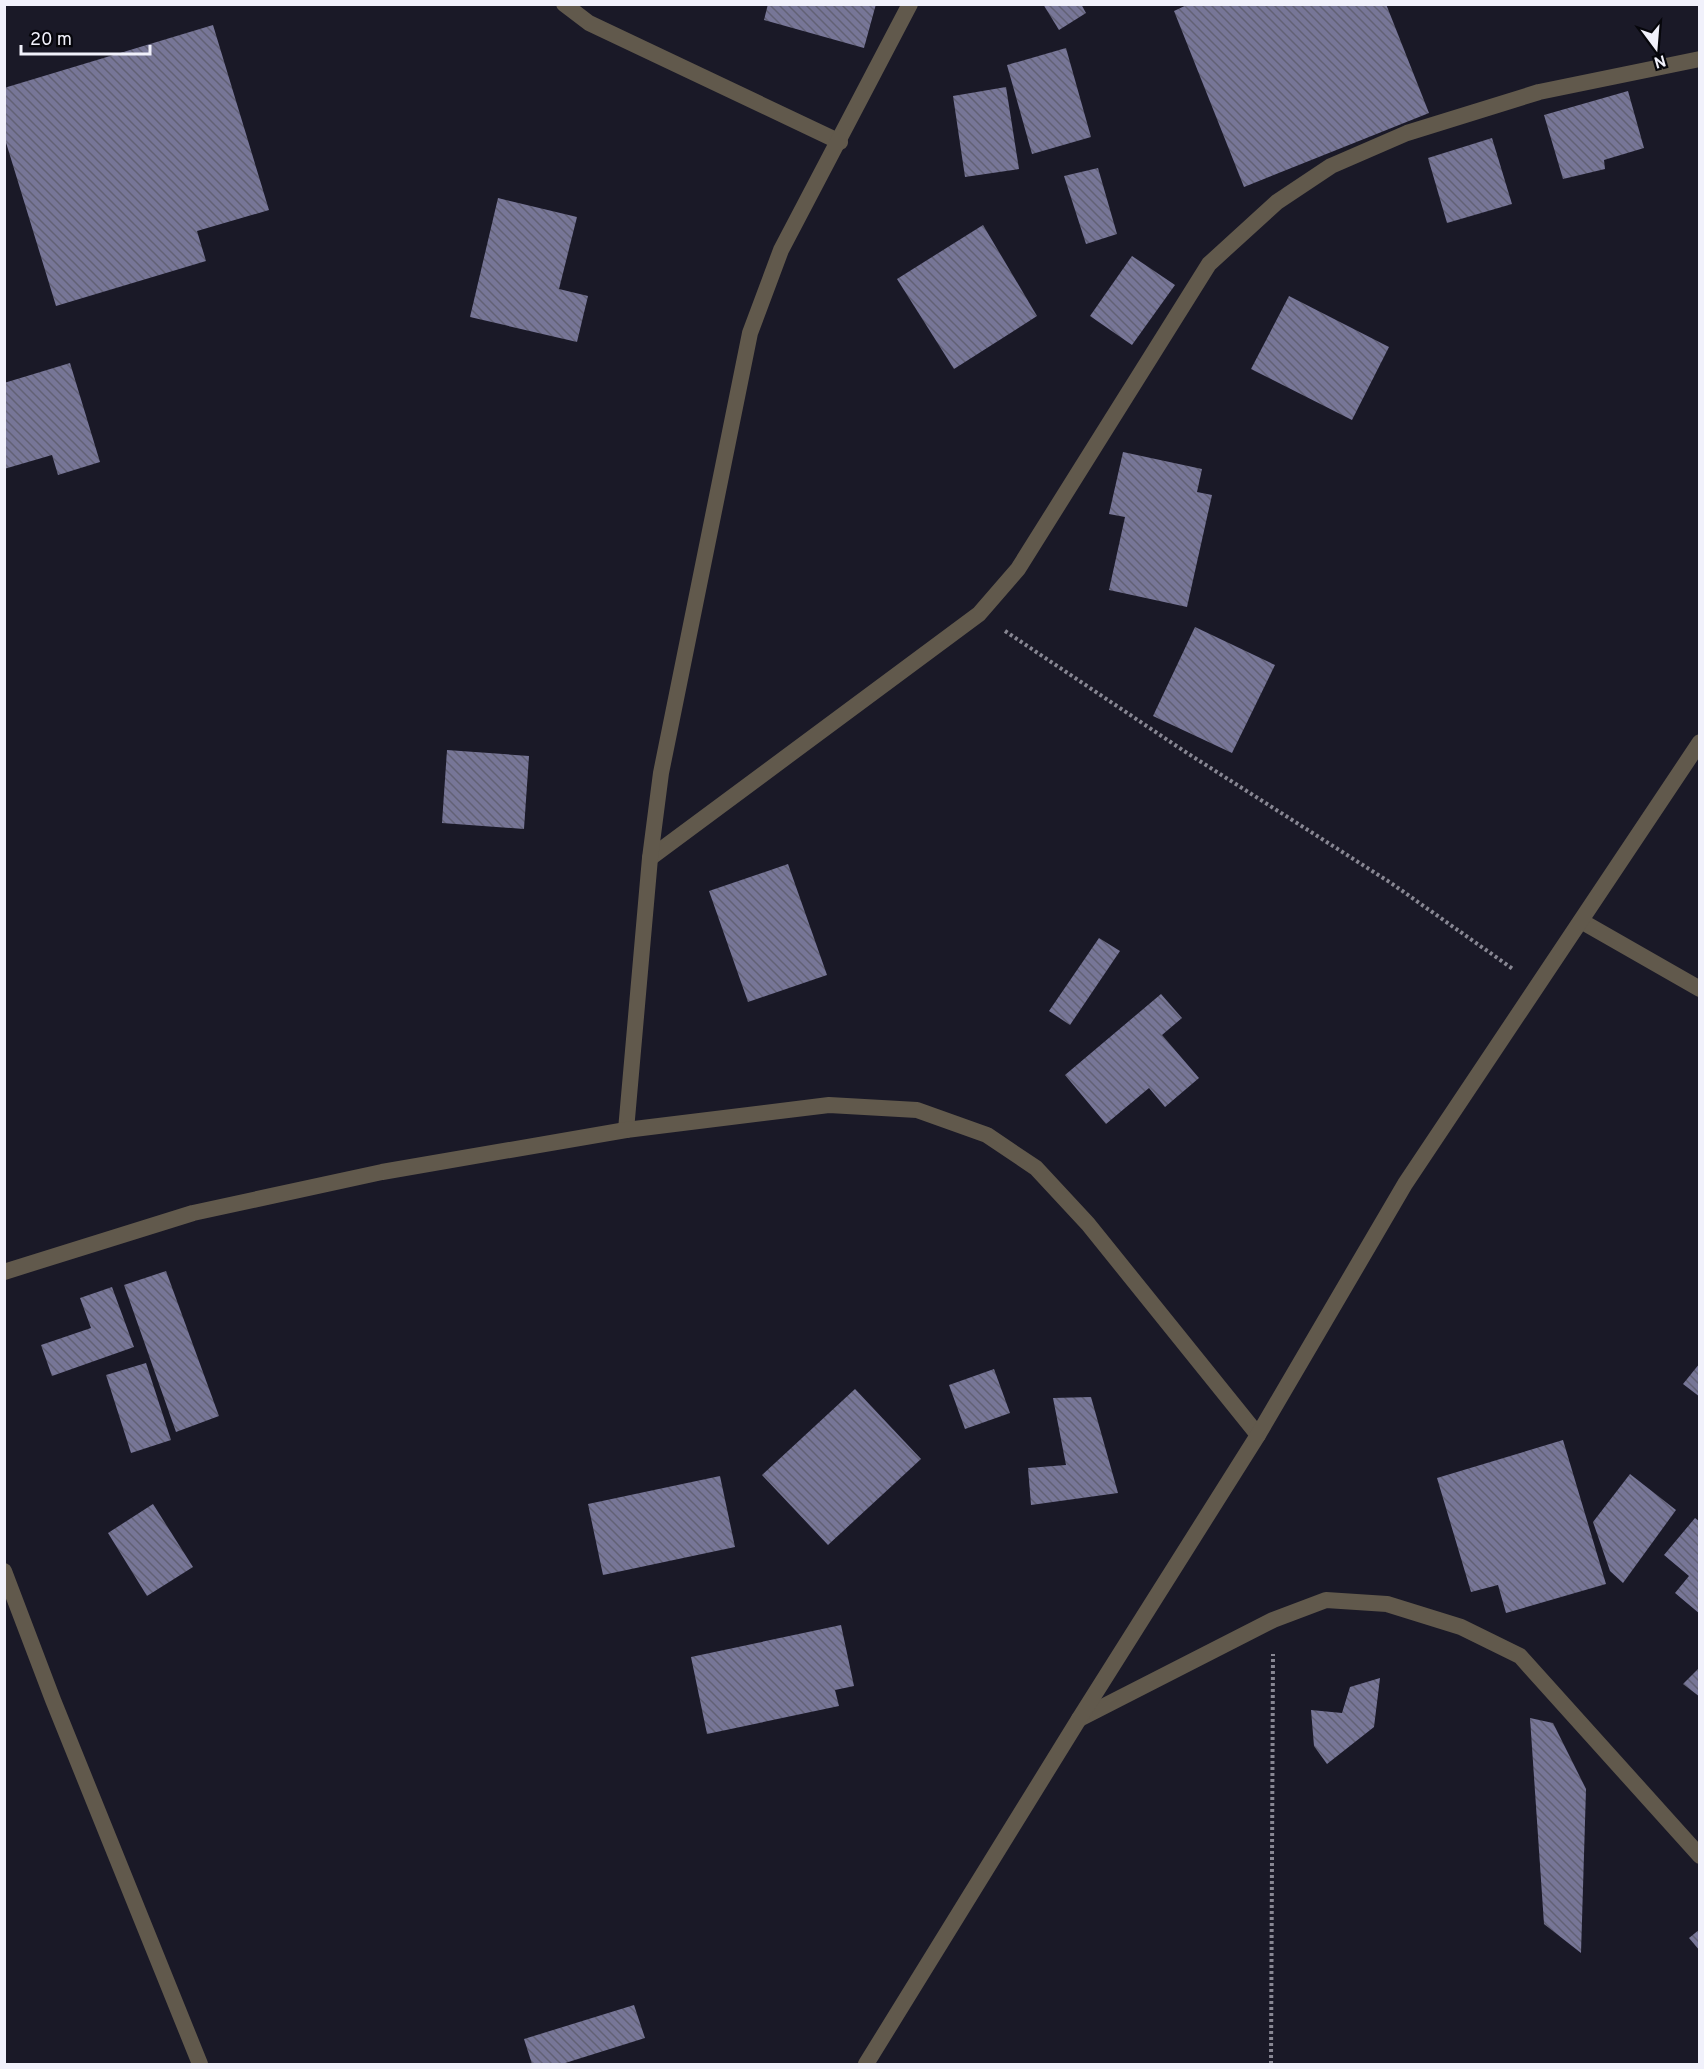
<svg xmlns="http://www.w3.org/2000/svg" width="1704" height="2069" viewBox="0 0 1704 2069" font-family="Overpass,sans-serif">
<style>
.building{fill:url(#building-back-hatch)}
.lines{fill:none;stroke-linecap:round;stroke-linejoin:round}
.path{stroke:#888793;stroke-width:4;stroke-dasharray:3 3;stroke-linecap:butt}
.minor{stroke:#61594c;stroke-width:16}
.tertiary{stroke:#61594c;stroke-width:16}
</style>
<defs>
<pattern id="building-back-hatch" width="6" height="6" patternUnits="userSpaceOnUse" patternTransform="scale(1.5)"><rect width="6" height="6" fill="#777697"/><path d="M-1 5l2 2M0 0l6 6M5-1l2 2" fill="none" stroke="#626175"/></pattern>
</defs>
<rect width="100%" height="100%" fill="#1a1927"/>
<!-- building -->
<g class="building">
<polygon points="768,4 876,4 864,48 764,20"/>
<polygon points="1043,4 1081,4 1086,13 1059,30"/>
<polygon points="1189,4 1386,4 1429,113 1244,187 1174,11"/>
<polygon points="213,25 269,210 197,231 206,261 56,306 4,136 4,88"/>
<polygon points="1066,48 1091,137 1032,154 1007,65"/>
<polygon points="1006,87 1019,169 965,177 953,96"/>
<polygon points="1628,91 1644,148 1604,160 1605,169 1563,179 1544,115"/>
<polygon points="1492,138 1512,204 1447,223 1428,158"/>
<polygon points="1098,168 1117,234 1086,244 1064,176"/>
<polygon points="498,198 577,217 559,289 588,296 577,342 470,317"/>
<polygon points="983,225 1037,316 954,369 897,279"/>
<polygon points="1132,256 1175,285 1132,345 1090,316"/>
<polygon points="1289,296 1389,347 1352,420 1251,369"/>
<polygon points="70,363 100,462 58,475 52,455 4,469 4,383"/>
<polygon points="1123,452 1202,469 1197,492 1212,495 1187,607 1109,590 1125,517 1109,514"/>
<polygon points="1195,627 1275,665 1232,753 1153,716"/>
<polygon points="447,750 529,756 524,829 442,823"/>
<polygon points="788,864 827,975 748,1002 709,891"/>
<polygon points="1099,938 1120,951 1070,1025 1049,1011"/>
<polygon points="1161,994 1182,1018 1162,1035 1199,1078 1165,1107 1149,1088 1106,1124 1065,1075"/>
<polygon points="166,1271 219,1416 176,1432 124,1285"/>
<polygon points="112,1287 134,1347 52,1376 41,1345 91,1328 80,1298"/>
<polygon points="146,1363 171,1440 131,1453 106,1375"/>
<polygon points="1700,1363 1700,1397 1683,1384"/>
<polygon points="994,1369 1010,1413 965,1429 949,1385"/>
<polygon points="855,1389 921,1459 828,1545 762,1475"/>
<polygon points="1091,1397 1118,1493 1031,1505 1028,1468 1066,1465 1053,1398"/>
<polygon points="1563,1440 1606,1584 1506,1613 1498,1585 1471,1592 1437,1478"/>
<polygon points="1630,1474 1676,1510 1623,1583 1610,1571 1593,1522"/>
<polygon points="720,1476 735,1547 603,1575 588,1504"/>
<polygon points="153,1504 193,1567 147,1596 108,1533"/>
<polygon points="1695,1518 1700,1522 1700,1614 1675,1593 1689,1576 1664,1555"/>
<polygon points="841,1625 854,1686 835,1690 839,1706 707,1734 691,1657"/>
<polygon points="1700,1667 1700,1697 1683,1684"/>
<polygon points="1380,1678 1374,1727 1327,1764 1314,1746 1311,1710 1342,1713 1350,1687"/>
<polygon points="1530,1718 1553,1723 1586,1789 1581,1953 1544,1924"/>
<polygon points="1700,1929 1700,1951 1689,1938"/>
<polygon points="634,2005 645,2038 562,2064 532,2064 524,2039"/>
</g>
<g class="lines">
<!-- path -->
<g class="path">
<polyline points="1005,631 1184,751 1391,883 1513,969"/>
<polyline points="1271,2064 1273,1654"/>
</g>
<!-- minor -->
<g class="minor">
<polyline points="564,4 589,23 840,142"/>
<polyline points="650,858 979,614 1018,569 1209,264 1277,202 1331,166 1407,133 1539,92 1700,59"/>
<polyline points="1581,921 1700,989"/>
<polyline points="626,1130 650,858 661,773 750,333 781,250 910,4"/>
<polyline points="4,1272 193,1213 382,1172 626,1130 829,1105 917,1110 987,1135 1036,1168 1088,1224 1258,1435"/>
<polyline points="4,1571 53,1700 200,2064"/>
<polyline points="1079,1719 1273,1620 1326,1600 1387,1604 1461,1627 1520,1656 1700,1856"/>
</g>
<!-- tertiary -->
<polyline class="tertiary" points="866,2064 1079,1719 1258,1435 1405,1184 1700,742"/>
</g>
<!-- border -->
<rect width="1704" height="2069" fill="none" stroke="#f1f1fb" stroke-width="12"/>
<!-- north arrow -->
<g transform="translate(1656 48) rotate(164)" stroke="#06060b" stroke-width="4.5" paint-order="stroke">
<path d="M0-4.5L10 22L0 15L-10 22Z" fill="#f1f1fb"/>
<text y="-9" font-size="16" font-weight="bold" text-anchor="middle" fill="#f1f1fb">N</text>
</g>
<!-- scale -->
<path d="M21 45v9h129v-9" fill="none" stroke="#f1f1fb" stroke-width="3"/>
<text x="30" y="45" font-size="18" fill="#f1f1fb" stroke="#06060b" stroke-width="4.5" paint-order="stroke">20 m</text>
</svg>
